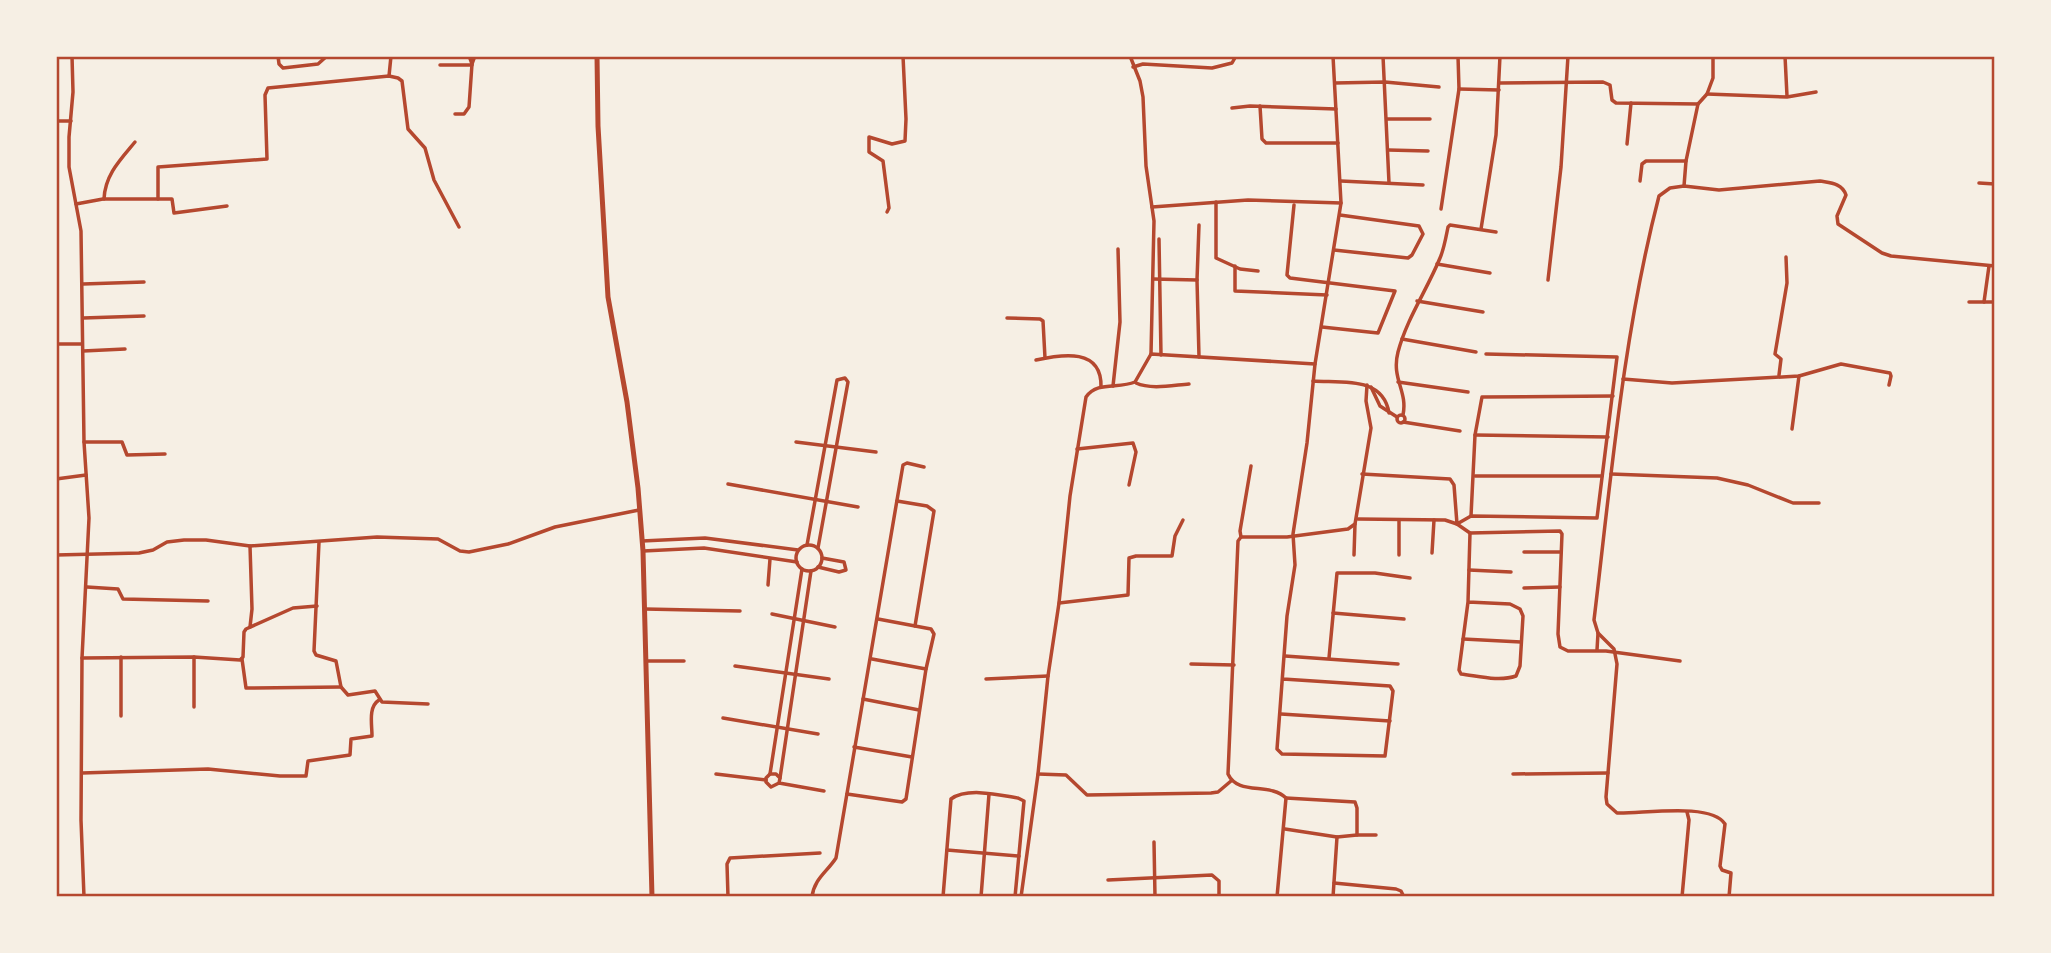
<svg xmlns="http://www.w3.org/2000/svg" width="2051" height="953" viewBox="0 0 2051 953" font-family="Cabin,sans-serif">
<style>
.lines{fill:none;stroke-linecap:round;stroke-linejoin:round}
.minor{stroke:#b5482f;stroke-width:3.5}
.primary{stroke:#b5482f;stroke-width:5}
.neatline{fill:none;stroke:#b5482f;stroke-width:2.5}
</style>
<rect width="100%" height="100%" fill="#f6efe4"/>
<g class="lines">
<!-- minor -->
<g class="minor">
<polyline points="72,56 73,92 69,137 69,167 81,231 84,442 89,518 82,658 81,820 84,897"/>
<polyline points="278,56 279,64 283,68 318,64 327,56"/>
<polyline points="469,56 472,64 475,56"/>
<polyline points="1130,56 1140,81 1143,97 1146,166 1154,221 1151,354"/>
<polyline points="1383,56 1389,183"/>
<polyline points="1785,56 1787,96"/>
<polyline points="440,65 472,65"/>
<polyline points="1133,67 1143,64 1212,68 1232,63 1236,56"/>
<polyline points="389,76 391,56"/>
<polyline points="1335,83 1385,82 1439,87"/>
<polyline points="1500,83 1603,82 1610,85 1612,100 1616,103 1698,104"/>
<polyline points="1459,89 1499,90"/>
<polyline points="1707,94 1787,97 1816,92"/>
<polyline points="1260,106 1262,139 1266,143 1338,143"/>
<polyline points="1232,108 1250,106 1336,109"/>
<polyline points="455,114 464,114 469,107 472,64"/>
<polyline points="1387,119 1430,119"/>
<polyline points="56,121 71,121"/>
<polyline points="1627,144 1631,103"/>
<polyline points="1388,150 1428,151"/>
<polyline points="1341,181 1423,185"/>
<polyline points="1640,181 1642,164 1646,161 1686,161"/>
<polyline points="1979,183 1995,184"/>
<polyline points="1684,186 1686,161 1698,104 1707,94 1713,78 1713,56"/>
<path d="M104 199C105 175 120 160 135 142"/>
<polyline points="158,199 158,167 267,159 265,95 268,88 389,76 398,78 402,81 408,129 425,148 434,180 459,227"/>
<polyline points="1216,202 1216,258 1240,269 1258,271"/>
<polyline points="76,204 103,199 172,199 174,213 227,206"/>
<polyline points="1294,205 1287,275 1290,278 1395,291 1378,333 1322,327"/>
<polyline points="1152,207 1248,200 1341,203"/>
<polyline points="1441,209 1459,89 1458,56"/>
<polyline points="887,212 889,208 883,161 869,152 869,137 892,144 905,141 906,119 903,56"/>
<polyline points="1199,225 1197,280 1199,357"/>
<polyline points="1481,229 1496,135 1500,56"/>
<polyline points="1159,239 1161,355"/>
<polyline points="1334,250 1408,258 1412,255 1423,234 1419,226 1340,215"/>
<polyline points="1437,264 1490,273"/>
<polyline points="1235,266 1235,291 1327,295"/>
<polyline points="1153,279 1197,280"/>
<polyline points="1548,280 1561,167 1568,56"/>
<polyline points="83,284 144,282"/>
<polyline points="1417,301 1483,312"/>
<polyline points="1969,302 1995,302"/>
<polyline points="1984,302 1989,266"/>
<polyline points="83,318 144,316"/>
<polyline points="1007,318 1040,319 1043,321 1045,358"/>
<polyline points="1402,339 1476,352"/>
<polyline points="56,344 82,344"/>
<polyline points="83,351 125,349"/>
<path d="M1036 360C1063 354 1102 348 1101 387"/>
<polyline points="1779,375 1781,359 1775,354 1787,283 1786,257"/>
<polyline points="1623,379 1672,383 1799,376 1841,364 1890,373 1891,376 1889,385"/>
<path d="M1313 381C1342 383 1383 376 1389 413"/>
<polyline points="1398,382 1468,392"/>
<path d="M1136 383C1151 390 1174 385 1189 384"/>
<polyline points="1113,386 1120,322 1118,249"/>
<polyline points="1371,387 1380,406 1397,417"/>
<circle cx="1401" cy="419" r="4"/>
<path d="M1403 415C1408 391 1391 379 1398 352 1407 318 1427 290 1440 258 1444 249 1446 237 1448 227L1450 225 1496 232"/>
<polyline points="1403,422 1460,431"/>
<polyline points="1792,429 1799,376"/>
<polyline points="1475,435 1608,437"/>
<polyline points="84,442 122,442 127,455 165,454"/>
<polyline points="796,442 876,452"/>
<polyline points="1077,449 1133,443 1136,452 1129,485"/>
<polyline points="1362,474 1450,479 1454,485 1457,524 1471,516 1597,518 1617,357 1486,354"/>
<polyline points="1611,474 1717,478 1748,485 1793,503 1819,503"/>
<polyline points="1475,476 1602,476"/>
<polyline points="56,479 86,475"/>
<polyline points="728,484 858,507"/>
<polyline points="897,501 927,506 934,511 915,626"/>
<polyline points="1471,516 1475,435 1482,397 1613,396"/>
<polyline points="1358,519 1445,520 1457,524 1470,533 1560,531 1562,534 1558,634 1560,647 1568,651 1606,651 1680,661"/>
<polyline points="1399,520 1399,555"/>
<polyline points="1241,537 1240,531 1251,466"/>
<polyline points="642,541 705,538 798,550"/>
<polyline points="319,542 314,651 316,655 336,661 341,687 348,695 375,691 382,702 428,704"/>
<polyline points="807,545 837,380 845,378 848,382 818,548"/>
<circle cx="809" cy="558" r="13"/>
<polyline points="643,551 704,548 797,562"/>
<polyline points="1524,552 1561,552"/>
<polyline points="1432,553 1434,520"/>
<polyline points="56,555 139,553 153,550 167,542 184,540 206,540 250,546 377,537 438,539 460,551 469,552 508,544 555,527 639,510"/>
<polyline points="1354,555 1355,524"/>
<polyline points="818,567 839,572 846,570 844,562 822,558"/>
<polyline points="1469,570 1511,572"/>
<polyline points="768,585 770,559"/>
<polyline points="87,587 118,589 123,599 208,601"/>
<polyline points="1524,588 1560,587"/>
<path d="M1468 602 1510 604 1520 609 1523 616 1520 666 1516 676C1499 682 1478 676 1461 674L1459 670 1468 602 1470 533"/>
<polyline points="1059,603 1128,595 1129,558 1136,556 1172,556 1175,536 1183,520"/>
<polyline points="645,609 740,611"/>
<polyline points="1333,613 1404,619"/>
<polyline points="772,614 835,627"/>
<polyline points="250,627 252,609 250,546"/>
<polyline points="1463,639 1521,642"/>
<polyline points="1597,650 1598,633"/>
<polyline points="1285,656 1398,664"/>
<polyline points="82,658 194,657 240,660 243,657 244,632 246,629 293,608 317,606"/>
<polyline points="1329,658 1337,573 1375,573 1410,578"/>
<polyline points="242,659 246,688 341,687"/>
<polyline points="872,659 926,669"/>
<polyline points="646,661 684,661"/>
<polyline points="1191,664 1234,665"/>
<polyline points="735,666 829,679"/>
<polyline points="986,679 1048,676"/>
<polyline points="1283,679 1390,686 1393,691 1385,756 1282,754 1277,749 1287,616 1295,565 1293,534 1307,443 1315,364 1341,203 1333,56"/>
<polyline points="863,699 919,710"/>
<polyline points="194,707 194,657"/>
<polyline points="1281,714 1390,721"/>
<polyline points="121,716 121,657"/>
<polyline points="723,718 818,734"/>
<polyline points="854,747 912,757"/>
<path d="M82 773 208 769 280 776H306L308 761 350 755 351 739 372 736C372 724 368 707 379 700"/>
<polyline points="716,774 766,780"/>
<polyline points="770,774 802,569"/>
<polyline points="1038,774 1066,775 1087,795 1211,793 1218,792 1231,781"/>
<polyline points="1513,774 1608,773"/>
<polyline points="780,778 811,571"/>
<polyline points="779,783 780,778 776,774 770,774 766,778 766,782 771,787 779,783 824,791"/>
<polyline points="847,794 902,802 906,799 926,669 934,634 931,629 878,619"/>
<polyline points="1285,829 1337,837 1357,835 1357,808 1355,802 1286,798"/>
<polyline points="1357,835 1376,835"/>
<polyline points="1154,842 1155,897"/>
<polyline points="947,850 1019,856"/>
<polyline points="1108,880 1212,875 1219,881 1219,897"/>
<polyline points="1334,883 1396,889 1401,891 1404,897"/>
<polyline points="728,897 727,864 730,858 820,853"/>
<path d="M812 897C814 879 827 872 836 858L903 465 907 463 924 467"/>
<path d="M943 897 951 799C967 787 1000 795 1018 798L1024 801 1015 897"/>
<polyline points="981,897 989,794"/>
<path d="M1021 897 1038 774 1048 676 1059 603 1070 496 1086 397C1097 381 1118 389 1135 382L1151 354 1315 364"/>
<path d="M1277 897 1286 798C1270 782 1238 796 1228 774L1238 541 1241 537H1287L1348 529 1355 524 1371 428 1366 401 1367 385"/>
<polyline points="1333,897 1337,837"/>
<polyline points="1682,897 1689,820 1687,812"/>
<path d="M1729 897 1731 873 1722 870 1720 866 1725 824C1711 802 1642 814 1617 813L1607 804 1606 797 1617 664 1614 649 1598 633 1594 620C1611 479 1623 335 1659 196L1670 188 1684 186 1719 190 1820 181C1830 183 1842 183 1846 195L1837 216 1838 224 1882 253 1891 256 1995 266"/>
</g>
<!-- primary -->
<polyline class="primary" points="597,56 598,126 608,297 627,402 638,488 643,551 652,897"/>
</g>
<!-- border -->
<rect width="2051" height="953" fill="none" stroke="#f6efe4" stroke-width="116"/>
<rect x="58" y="58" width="1935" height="837" class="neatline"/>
</svg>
